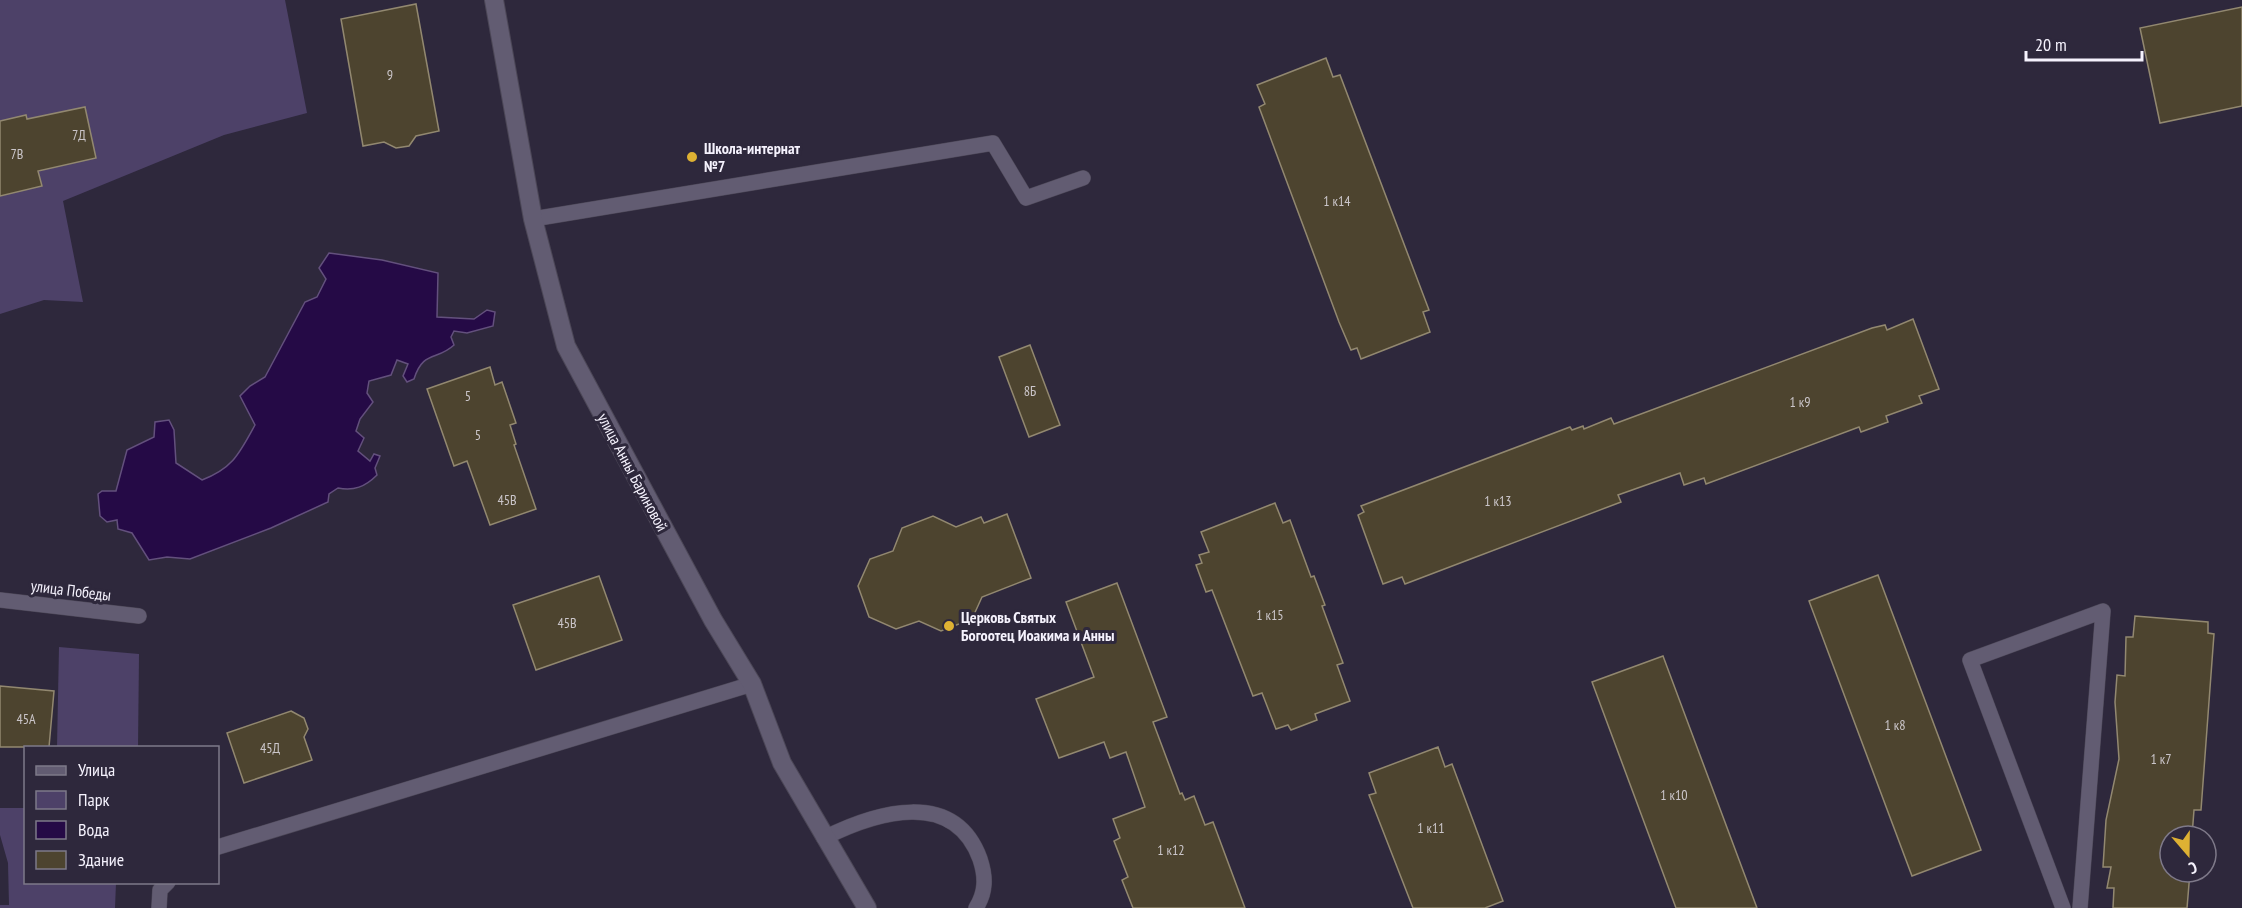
<svg xmlns="http://www.w3.org/2000/svg" width="2242" height="908" viewBox="0 0 2242 908" font-family="'PT Sans Narrow',sans-serif">
<style>
.green{fill:#4d4168}
.water{fill:#250a46;stroke:#63507d;stroke-width:1.5}
.building{fill:#4d442f;stroke:#928870;stroke-width:1.5}
.lines{fill:none;stroke-linecap:round;stroke-linejoin:round}
.service-casing{stroke:#4c4757;stroke-width:16}
.minor-casing{stroke:#4c4757;stroke-width:20}
.service{stroke:#625c72;stroke-width:15}
.minor{stroke:#625c72;stroke-width:18}
.poi-dot{fill:#deb133;stroke:#2e283c;stroke-width:2}
.labels{text-anchor:middle;stroke-width:6;stroke-linejoin:round;paint-order:stroke}
.number-label{font-size:14px;fill:#cbc6ca}
.poi-label{font-size:16px;font-weight:bold;fill:#f5f2fd;stroke:#2e283c;text-anchor:start}
.street-label{font-size:16px;fill:#f5f2fd;stroke:#2e283c}
</style>
<rect width="100%" height="100%" fill="#2e283c"/>
<!-- green -->
<g class="green">
<polygon points="0,0 285,0 307,113 224,135 63,201 83,302 44,300 0,314"/>
<polygon points="59,647 139,654 138,747 57,747"/>
<polygon points="0,808 25,808 26,882 116,883 115,908 0,908 0,905 9,905 8,863 0,835"/>
</g>
<!-- water -->
<path class="water" d="M329 253 382 260 438 273 437 317 474 319 487 310 495 312 493 326 467 333 454 331 451 337 454 345C437 361 423 350 414 379L407 382 403 376 408 364 397 360 391 375 369 381 367 393 373 402 360 419 356 431 364 438 358 451 370 461 374 454 380 456 375 468 377 475C365 487 354 491 338 488L329 494 328 502 271 528 190 559 167 557 149 560 132 533 118 529 117 520 107 522 100 516 98 494 102 491H116L127 450 154 437 155 422 169 420 174 430 176 463 202 480C233 468 239 454 255 425L240 396 250 386 265 377 305 302 317 297 326 279 319 268Z"/>
<!-- building -->
<g class="building">
<polygon points="416,4 439,131 416,136 409,146 396,148 384,142 363,146 341,19"/>
<polygon points="2242,7 2242,106 2160,123 2140,28"/>
<polygon points="1326,58 1333,77 1340,75 1429,310 1423,312 1430,332 1361,359 1357,348 1351,350 1339,322 1259,107 1265,104 1257,85"/>
<polygon points="85,107 96,158 38,171 42,186 0,196 0,121 26,115 27,119"/>
<polygon points="1913,319 1939,389 1919,396 1922,403 1886,416 1888,422 1861,432 1859,427 1706,484 1704,478 1684,485 1680,473 1618,495 1621,502 1468,560 1405,584 1402,577 1383,584 1358,515 1364,512 1361,506 1570,427 1572,430 1583,426 1584,429 1611,418 1614,424 1872,328 1885,325 1887,330"/>
<polygon points="1030,345 1060,425 1029,437 999,357"/>
<polygon points="490,367 495,385 502,382 516,423 510,425 516,444 514,445 536,509 490,525 467,461 454,466 427,389"/>
<polygon points="1275,503 1283,523 1290,520 1311,577 1314,576 1325,605 1322,606 1343,663 1337,665 1350,701 1315,714 1317,720 1291,730 1288,725 1276,729 1262,693 1253,696 1212,590 1206,592 1196,565 1202,563 1199,555 1209,552 1201,532"/>
<polygon points="1007,514 1031,578 982,597 972,619 941,631 919,621 896,629 869,617 858,586 870,559 893,551 902,528 933,516 956,527 981,517 984,523"/>
<polygon points="1878,575 1981,850 1912,876 1809,601"/>
<polygon points="599,576 622,640 536,670 513,605"/>
<polygon points="1117,583 1167,717 1153,722 1180,794 1182,793 1185,800 1194,796 1205,825 1213,822 1245,908 1133,908 1122,880 1128,877 1114,841 1120,838 1113,819 1145,807 1126,752 1110,758 1104,742 1059,758 1036,699 1094,677 1066,602"/>
<polygon points="2135,616 2208,622 2208,633 2214,634 2201,810 2194,810 2192,836 2170,836 2170,872 2190,872 2187,908 2113,908 2114,888 2107,888 2111,867 2103,867 2106,820 2119,759 2115,702 2117,675 2125,676 2126,637 2133,637"/>
<polygon points="1663,656 1757,908 1676,908 1592,682"/>
<polygon points="0,686 54,691 49,747 0,747"/>
<polygon points="291,711 304,718 308,729 304,737 312,760 244,783 227,733"/>
<polygon points="1438,747 1445,767 1452,764 1503,901 1485,908 1413,908 1369,795 1376,793 1369,773"/>
</g>
<g class="lines">
<defs>
<g id="service">
<polyline points="533,219 993,143 1026,198 1083,178"/>
<polyline points="0,600 139,616"/>
<path d="M824 838C876 812 954 788 980 859 986 877 986 892 976 908"/>
<polyline points="218,847 752,684"/>
<polyline points="159,908 160,890 168,882"/>
<polyline points="2063,908 1970,660 2103,611 2080,908"/>
</g>
<polyline id="minor" points="494,0 533,219 566,346 713,620 752,684 782,763 867,908"/>
</defs>
<!-- service casing -->
<use href="#service" class="service-casing"/>
<!-- minor casing -->
<use href="#minor" class="minor-casing"/>
<!-- service -->
<use href="#service" class="service"/>
<!-- minor -->
<use href="#minor" class="minor"/>
</g>
<!-- markers -->
<g class="poi-dot">
<circle cx="692" cy="157" r="6"/>
<circle cx="949" cy="626" r="6"/>
</g>
<g class="labels">
<!-- number labels -->
<g class="number-label">
<text x="390" y="80">9</text>
<text x="79" y="140">7Д</text>
<text x="17" y="159">7В</text>
<text x="1337" y="206">1 к14</text>
<text x="1030" y="396">8Б</text>
<text x="468" y="401">5</text>
<text x="1800" y="407">1 к9</text>
<text x="478" y="440">5</text>
<text x="507" y="505">45В</text>
<text x="1498" y="506">1 к13</text>
<text x="1270" y="620">1 к15</text>
<text x="567" y="628">45В</text>
<text x="26" y="724">45А</text>
<text x="1895" y="730">1 к8</text>
<text x="270" y="753">45Д</text>
<text x="2161" y="764">1 к7</text>
<text x="1674" y="800">1 к10</text>
<text x="1431" y="833">1 к11</text>
<text x="1171" y="855">1 к12</text>
</g>
<!-- poi labels -->
<g class="poi-label">
<text x="704" y="154">Школа-интернат<tspan x="704" dy="18">№7</tspan></text>
<text x="961" y="623">Церковь Святых<tspan x="961" dy="18">Богоотец Иоакима и Анны</tspan></text>
</g>
<!-- street labels -->
<g class="street-label">
<text transform="translate(633 472) rotate(62)" y="6">улица Анны Бариновой</text>
<text transform="translate(71 590) rotate(7)" y="6">улица Победы</text>
</g>
</g>
<!-- legend -->
<rect x="24" y="746" width="195" height="138" fill="#2e283c" stroke="#7e7989" stroke-width="1.5"/>
<rect x="36" y="766" width="30" height="9" fill="#625c72" stroke="#7e7989" stroke-width="1.5"/>
<text x="78" y="776" font-size="18" fill="#f5f2fd">Улица</text>
<rect x="36" y="791" width="30" height="18" fill="#4d4168" stroke="#7e7989" stroke-width="1.5"/>
<text x="78" y="806" font-size="18" fill="#f5f2fd">Парк</text>
<rect x="36" y="821" width="30" height="18" fill="#250a46" stroke="#7e7989" stroke-width="1.5"/>
<text x="78" y="836" font-size="18" fill="#f5f2fd">Вода</text>
<rect x="36" y="851" width="30" height="18" fill="#4d442f" stroke="#7e7989" stroke-width="1.5"/>
<text x="78" y="866" font-size="18" fill="#f5f2fd">Здание</text>
<!-- north arrow -->
<g transform="translate(2188 854) rotate(160)"><circle r="28" fill="#2e283c" stroke="#7e7989" stroke-width="1.5"/>
<path d="M0-4.5L10 22L0 15L-10 22Z" fill="#deb133"/>
<text y="-9" font-size="16" font-weight="bold" text-anchor="middle" fill="#f5f2fd">С</text>
</g>
<!-- scale -->
<path d="M2026 51v9h116v-9" fill="none" stroke="#f5f2fd" stroke-width="3"/>
<text x="2035" y="51" font-size="18" fill="#f5f2fd" stroke="#2e283c" stroke-width="4.5" paint-order="stroke">20 m</text>
</svg>
